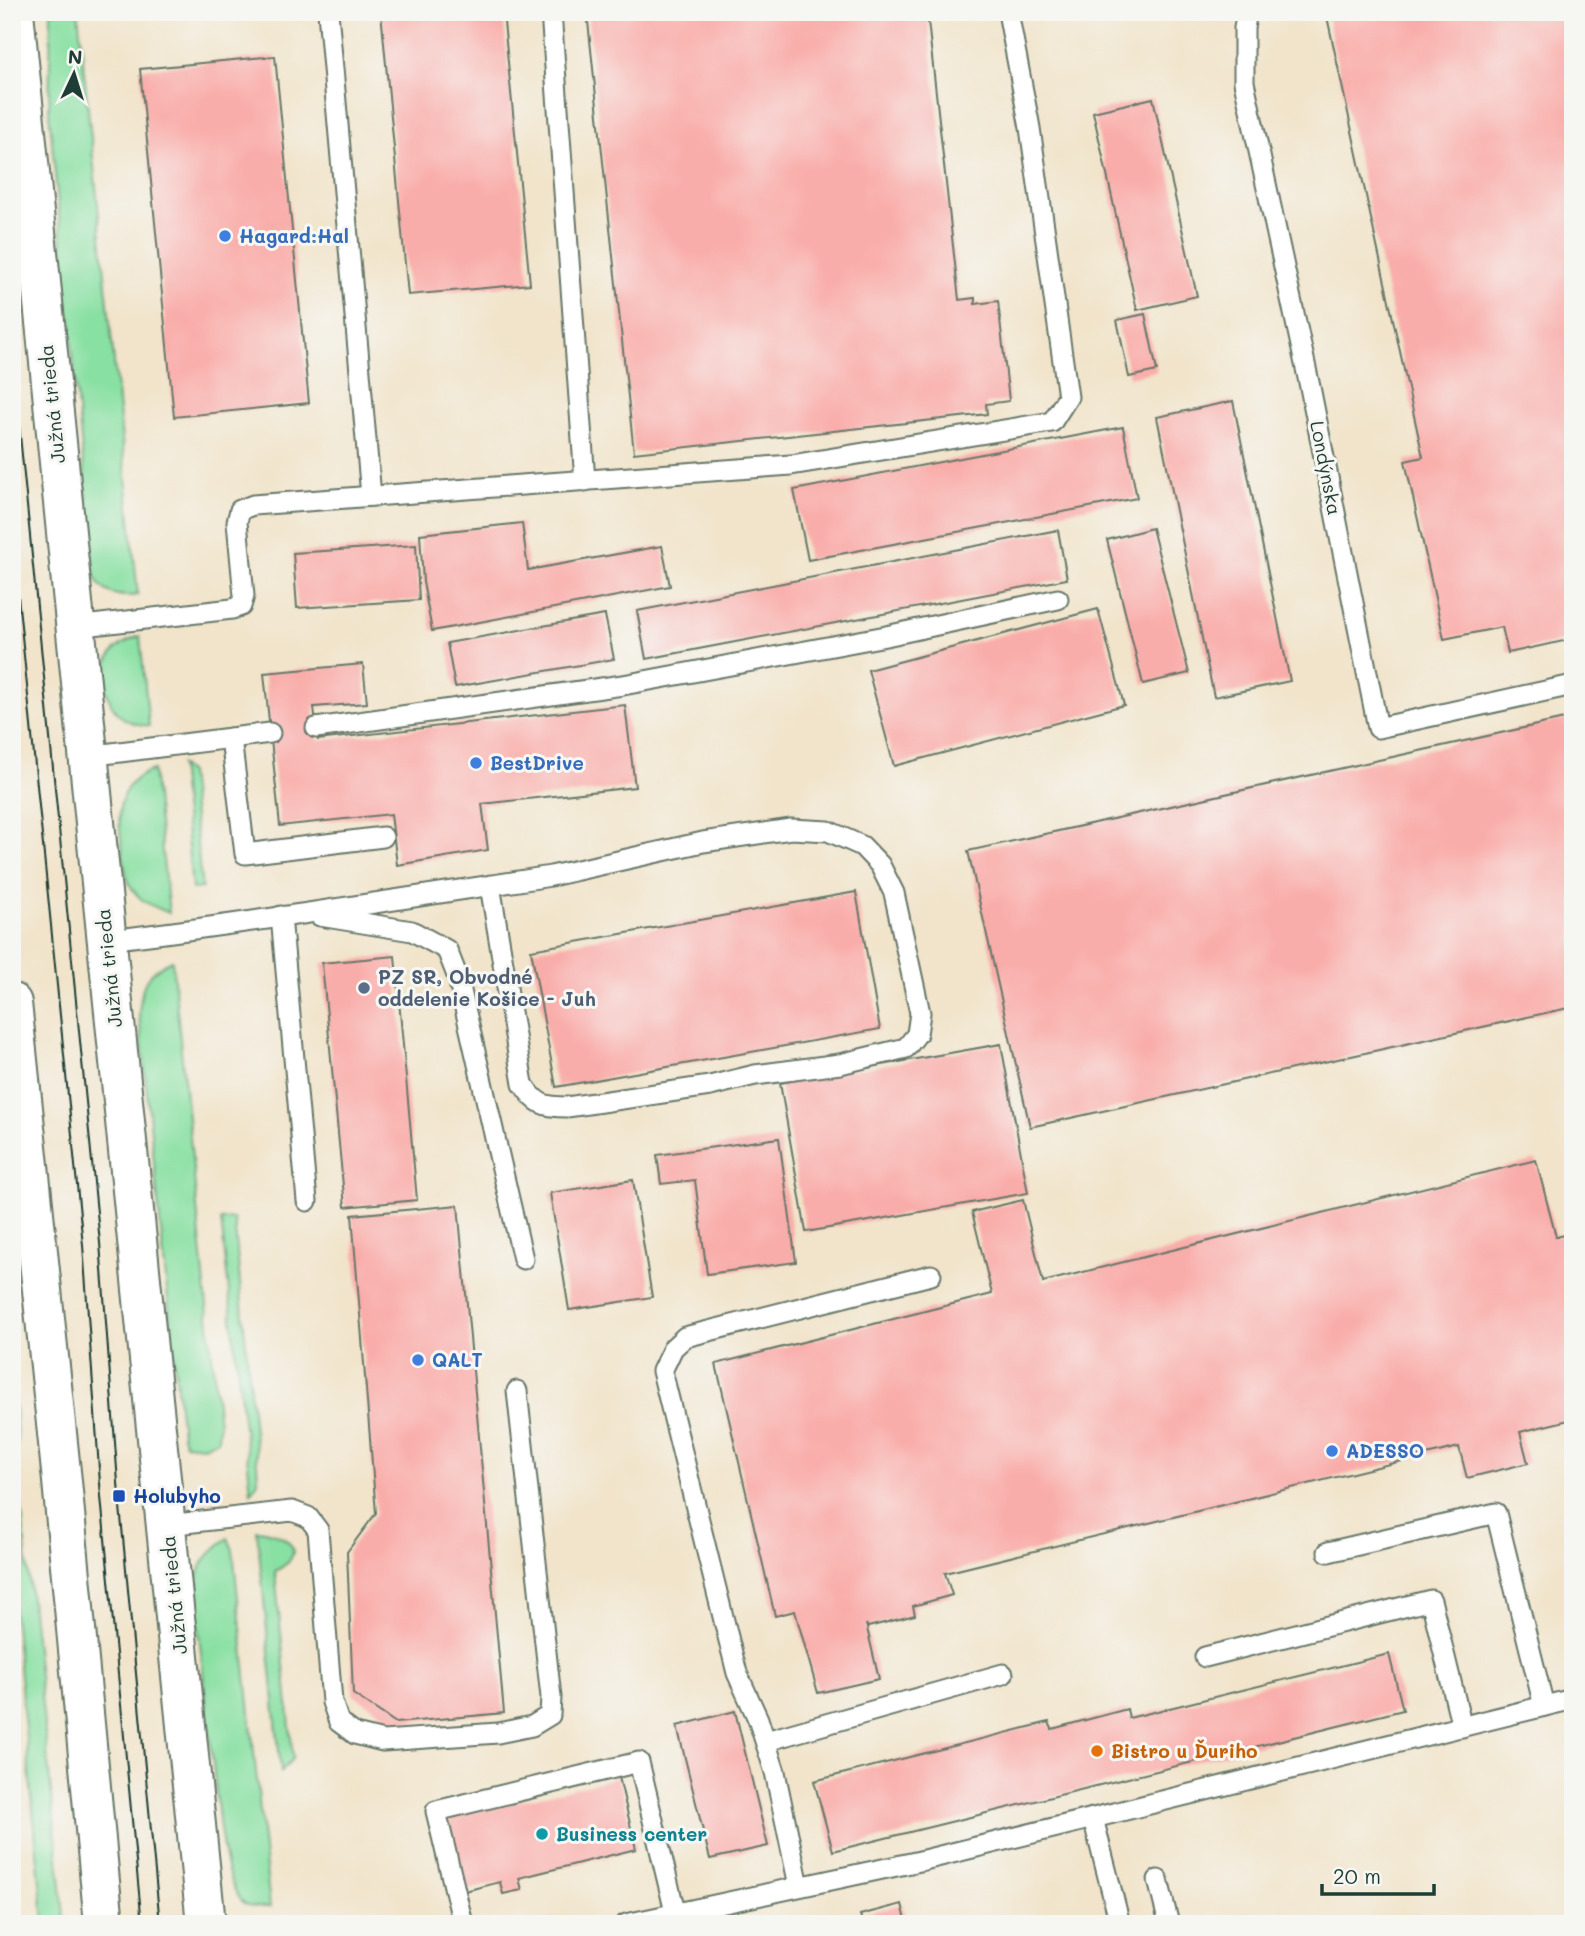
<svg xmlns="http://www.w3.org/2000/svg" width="1585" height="1936" viewBox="0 0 1585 1936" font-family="Mali,sans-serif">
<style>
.green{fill:#89e0a3;stroke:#548e6c;stroke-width:2}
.building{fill:#f9adaa}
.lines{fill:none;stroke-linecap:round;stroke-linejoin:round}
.service-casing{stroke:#687769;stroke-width:23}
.tertiary-casing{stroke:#687769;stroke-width:42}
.service{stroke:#fff;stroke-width:19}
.tertiary{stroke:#fff;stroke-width:38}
.tram{stroke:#1f3d34;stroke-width:2}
.shop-dot{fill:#3f7fe0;stroke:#f6f6f2;stroke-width:2.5}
.service-dot{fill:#5c6f8a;stroke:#f6f6f2;stroke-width:2.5}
.transit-dot{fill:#1a4fb4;stroke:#f6f6f2;stroke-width:2.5}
.food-dot{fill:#e8710a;stroke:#f6f6f2;stroke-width:2.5}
.culture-dot{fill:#0f9aa8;stroke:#f6f6f2;stroke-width:2.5}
.labels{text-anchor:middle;stroke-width:6;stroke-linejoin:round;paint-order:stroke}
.shop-label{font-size:19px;font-weight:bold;fill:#366cbe;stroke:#f6f6f2;text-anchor:start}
.street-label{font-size:19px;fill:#1f3d34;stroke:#f6f6f2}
.service-label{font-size:19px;font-weight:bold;fill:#4e5e75;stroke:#f6f6f2;text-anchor:start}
.transit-label{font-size:19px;font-weight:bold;fill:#164399;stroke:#f6f6f2;text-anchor:start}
.food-label{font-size:19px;font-weight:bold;fill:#c56008;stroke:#f6f6f2;text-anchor:start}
.culture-label{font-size:19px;font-weight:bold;fill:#0d838f;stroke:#f6f6f2;text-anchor:start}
</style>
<rect width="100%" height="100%" fill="#f6f6f2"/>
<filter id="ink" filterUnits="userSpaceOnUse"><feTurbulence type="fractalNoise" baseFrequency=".0143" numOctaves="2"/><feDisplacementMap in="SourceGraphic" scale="14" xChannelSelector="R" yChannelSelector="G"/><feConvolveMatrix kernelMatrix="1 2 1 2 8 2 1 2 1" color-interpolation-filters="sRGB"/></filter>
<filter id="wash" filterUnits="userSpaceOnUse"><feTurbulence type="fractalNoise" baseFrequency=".00686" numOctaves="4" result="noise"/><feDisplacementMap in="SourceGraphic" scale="28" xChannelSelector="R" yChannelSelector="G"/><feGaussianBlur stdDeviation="1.57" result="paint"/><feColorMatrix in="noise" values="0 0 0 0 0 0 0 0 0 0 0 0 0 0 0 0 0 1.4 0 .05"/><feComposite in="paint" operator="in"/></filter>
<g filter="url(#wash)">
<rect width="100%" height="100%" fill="#f1e4cb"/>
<!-- green -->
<g class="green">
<path d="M51 12H78L138 595C119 598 100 594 94 574L49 112Z"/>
<path d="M140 636 149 726C141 725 130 723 123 718 104 703 98 668 116 649 123 643 131 639 140 636Z"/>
<polygon points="180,765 189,773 202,888 192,889"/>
<path d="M153 770 169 913C155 907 142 903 133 890 125 879 125 866 123 853 118 818 112 785 153 770Z"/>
<path d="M172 960 219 1424 218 1440 203 1446 185 1444 182 1436 139 1015C141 986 144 973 172 960Z"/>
<polygon points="234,1219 257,1463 258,1482 251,1492 221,1220"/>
<polygon points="12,1341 17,1446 16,1460 12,1463"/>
<polygon points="20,1495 65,1924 44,1924 12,1594 12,1496"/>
<path d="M257 1530C286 1532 311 1553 275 1571L293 1758 281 1772Z"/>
<path d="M228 1538 233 1550 270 1907C261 1907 250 1908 243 1902 228 1888 223 1849 220 1829L195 1598C198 1566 202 1557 228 1538Z"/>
</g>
<g id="blocks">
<!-- building -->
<g class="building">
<polygon points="381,12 503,12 530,284 408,295"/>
<polygon points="587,12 927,12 959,300 975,298 975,304 998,301 1009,401 986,404 987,414 634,453"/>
<polygon points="1326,12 1573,12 1573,639 1508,653 1502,627 1444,639 1405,461 1423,457"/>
<polygon points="275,56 309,403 174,417 140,69"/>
<polygon points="1153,98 1197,296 1137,310 1093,112"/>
<polygon points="1145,314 1157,371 1129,377 1117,320"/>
<polygon points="1233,401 1290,681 1214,697 1157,417"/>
<polygon points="1123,427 1137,498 808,560 794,490"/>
<polygon points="522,523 528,570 662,546 670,586 432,631 423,582 420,534"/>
<polygon points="1152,528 1189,673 1143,684 1107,540"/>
<polygon points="1058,530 1067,579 646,659 637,611"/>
<polygon points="416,545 419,600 297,608 293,553"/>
<polygon points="1098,609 1124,705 894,766 868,670"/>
<polygon points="605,615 614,659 455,687 447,643"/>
<polygon points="363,664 367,703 314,707 318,740 625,705 635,787 482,804 488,850 397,865 391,814 280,826 264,673"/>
<polygon points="1573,717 1573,1007 1030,1127 968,851"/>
<polygon points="856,892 880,1029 556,1087 531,950"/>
<polygon points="395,956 417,1200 345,1207 322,963"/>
<polygon points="1001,1044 1028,1193 806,1232 780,1083"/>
<polygon points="779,1138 796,1262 707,1274 695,1180 661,1184 657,1155"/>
<polygon points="1536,1160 1556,1237 1573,1233 1573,1419 1520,1432 1528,1463 1467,1478 1459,1447 945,1573 952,1595 913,1606 915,1615 868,1627 866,1624 879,1679 818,1693 795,1611 775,1616 716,1364 992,1294 972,1212 1023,1200 1043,1282"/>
<polygon points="633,1180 652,1297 569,1310 550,1193"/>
<polygon points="458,1205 504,1713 396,1723 353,1694 347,1552 376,1513 352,1215"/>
<polygon points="1389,1654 1403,1710 833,1851 814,1781 1049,1722 1052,1729 1127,1709 1129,1718"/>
<polygon points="735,1711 768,1846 710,1859 677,1726"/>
<polygon points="619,1777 636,1849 519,1878 522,1890 512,1892 503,1894 500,1882 465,1891 448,1818"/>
<polygon points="902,1904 907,1924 863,1924 860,1915"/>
<polygon points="1573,1918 1573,1924 1556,1924 1556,1923"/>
</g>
</g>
</g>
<g filter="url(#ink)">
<use href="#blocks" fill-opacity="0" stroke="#687769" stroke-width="2"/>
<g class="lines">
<defs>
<g id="service">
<polyline points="328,12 371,496"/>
<polyline points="551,12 585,481"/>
<polyline points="1247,12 1244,28 1244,82 1310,387 1378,728 1573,685"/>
<polyline points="75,627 232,609 241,606 244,596 237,522 240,510 253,505 791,465 1052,422 1068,397 1030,128 1008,12"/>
<polyline points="316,728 623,685 886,636 1058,599"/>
<polyline points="231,738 270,733"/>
<polyline points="88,756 231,738 245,854 383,837"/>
<polyline points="281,916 307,1201"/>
<polyline points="320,916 412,931 447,950 458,978 523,1259"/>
<path d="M107 940C172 933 237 923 302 914L551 876 703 842 791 829 828 831 862 846 880 865 894 893 920 1013 917 1034 906 1048 840 1064 755 1075 710 1086 567 1107C543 1107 536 1104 523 1084L490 885"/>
<polyline points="167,1525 292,1511 308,1517 318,1530 332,1702 339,1722 355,1734 383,1741 498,1733 532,1726 550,1715 551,1697 517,1391"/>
<polyline points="1328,1552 1496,1513 1544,1706"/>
<polyline points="1205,1657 1431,1600 1462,1727"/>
<polyline points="766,1741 1003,1674"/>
<polyline points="1093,1818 1120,1924"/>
<polyline points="1158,1880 1169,1924"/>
<polyline points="799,1886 775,1772 758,1719 737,1673 662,1371 673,1348 685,1337 931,1275"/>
<polyline points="463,1924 436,1811 639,1762 675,1912"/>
<polyline points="626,1924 920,1861 1573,1699"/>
</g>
<g id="tertiary">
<path d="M14 12C75 650 144 1286 206 1924"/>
<polyline points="12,1003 62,1481 104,1924"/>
</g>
</defs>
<!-- service casing -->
<use href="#service" class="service-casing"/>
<!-- tertiary casing -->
<use href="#tertiary" class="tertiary-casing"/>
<!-- service -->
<use href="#service" class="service"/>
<!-- tertiary -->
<use href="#tertiary" class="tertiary"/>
<!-- tram -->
<g class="tram">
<polyline points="12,354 100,1243 119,1496 160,1924"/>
<polyline points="12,536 83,1245 101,1497 142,1924"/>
</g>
</g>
</g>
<!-- markers -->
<g class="shop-dot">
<circle cx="225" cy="236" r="7"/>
<circle cx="476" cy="763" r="7"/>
<circle cx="418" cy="1360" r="7"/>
<circle cx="1332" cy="1451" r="7"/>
</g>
<circle class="service-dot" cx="364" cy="988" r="7"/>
<rect class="transit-dot" x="112" y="1489" width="14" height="14" rx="3.5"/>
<circle class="food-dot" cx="1097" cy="1751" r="7"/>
<circle class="culture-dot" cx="542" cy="1834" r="7"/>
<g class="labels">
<!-- shop labels -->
<g class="shop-label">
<text x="239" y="243">Hagard:Hal</text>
<text x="490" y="770">BestDrive</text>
<text x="432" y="1367">QALT</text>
<text x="1346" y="1458">ADESSO</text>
</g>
<!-- street labels -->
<g class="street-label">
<text transform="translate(52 404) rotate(-96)" y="7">Južná trieda</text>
<text transform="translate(1326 468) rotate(79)" y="7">Londýnska</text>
<text transform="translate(109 968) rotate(-96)" y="7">Južná trieda</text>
<text transform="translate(174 1595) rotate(-96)" y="7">Južná trieda</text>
</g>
<!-- service labels -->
<g class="service-label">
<text x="378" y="984">PZ SR, Obvodné<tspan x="378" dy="22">oddelenie Košice - Juh</tspan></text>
</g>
<!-- transit labels -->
<g class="transit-label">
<text x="133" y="1503">Holubyho</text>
</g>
<!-- food labels -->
<g class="food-label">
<text x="1111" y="1758">Bistro u Ďuriho</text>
</g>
<!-- culture labels -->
<g class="culture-label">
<text x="556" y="1841">Business center</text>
</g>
</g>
<!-- margin -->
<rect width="1585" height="1936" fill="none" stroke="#f6f6f2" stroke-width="42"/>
<!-- north arrow -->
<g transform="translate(74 74) rotate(4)" stroke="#f6f6f2" stroke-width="5" paint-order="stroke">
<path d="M0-5L12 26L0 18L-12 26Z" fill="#1f3d34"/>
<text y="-10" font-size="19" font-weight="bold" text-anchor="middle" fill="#1f3d34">N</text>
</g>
<!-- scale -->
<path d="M1322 1884v10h112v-10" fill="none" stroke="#1f3d34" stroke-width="3.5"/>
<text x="1333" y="1884" font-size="21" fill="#1f3d34" stroke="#f6f6f2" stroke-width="5" paint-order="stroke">20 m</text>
</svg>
